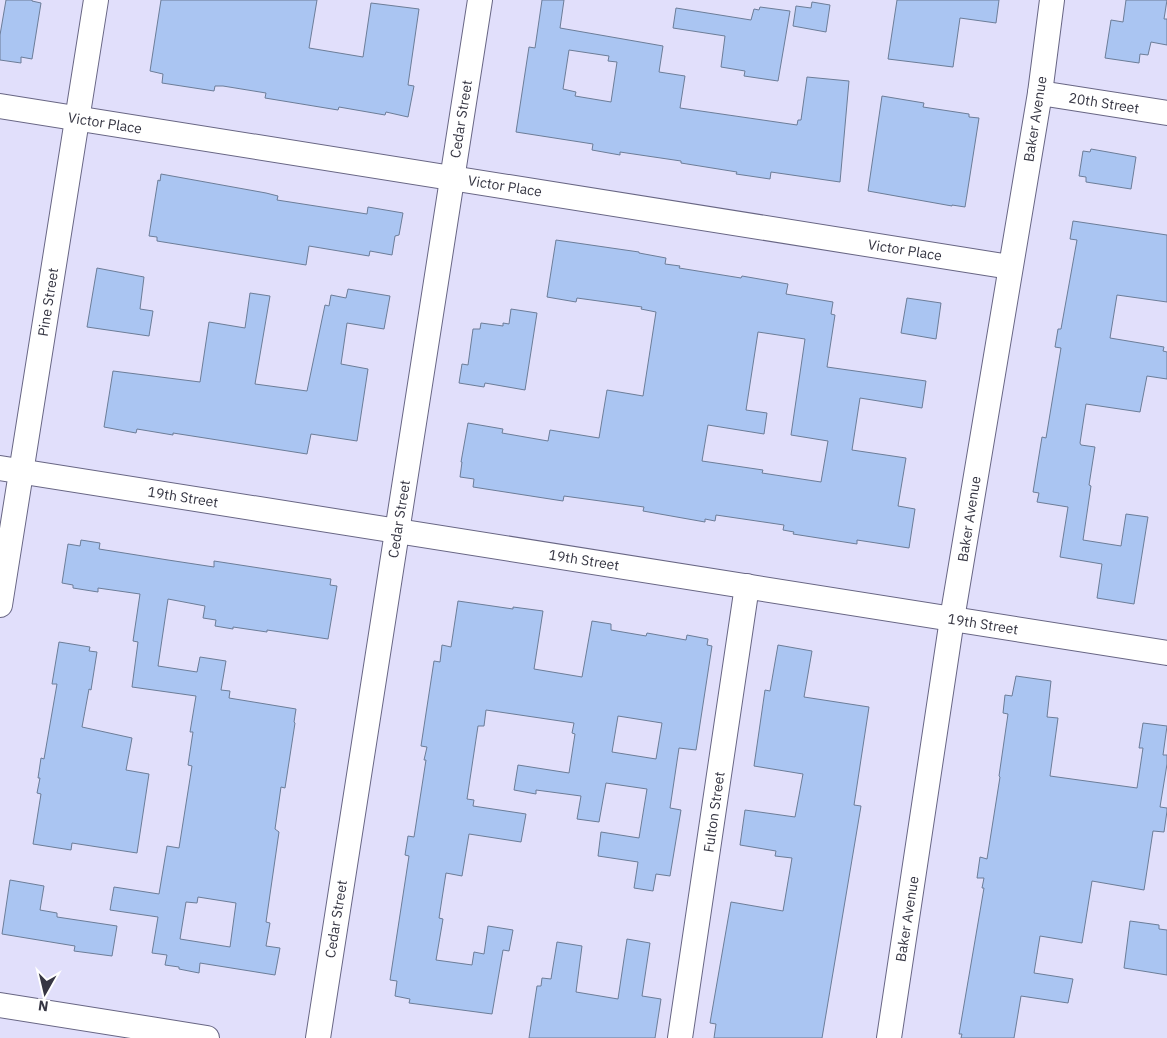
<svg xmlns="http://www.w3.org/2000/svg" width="1167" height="1038" viewBox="0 0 1167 1038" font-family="'IBM Plex Sans',sans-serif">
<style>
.building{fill:#aac5f2;stroke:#6c7d98;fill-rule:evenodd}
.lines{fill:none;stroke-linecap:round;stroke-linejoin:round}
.minor-casing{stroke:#686684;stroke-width:26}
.minor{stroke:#fff;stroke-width:24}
.labels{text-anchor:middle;stroke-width:4;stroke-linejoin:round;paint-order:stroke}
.street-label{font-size:14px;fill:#363643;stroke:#fff}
</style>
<rect width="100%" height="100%" fill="#e1dffb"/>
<!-- building -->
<g class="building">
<polygon points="6,0 32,0 32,1 41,3 32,59 21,57 21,63 0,60 0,35"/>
<polygon points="161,0 317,0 309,48 363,57 371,3 419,9 408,85 414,86 408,117 386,112 385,115 339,107 338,110 265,98 266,93 223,86 215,86 214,91 162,83 163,74 150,71"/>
<path d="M542 0H564L560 28 663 46 659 72 685 76 680 108 797 125 798 120H801L807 77 849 81 840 182 771 172 770 179 736 174 737 172 681 163V161L620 152V155L592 150 593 144 516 132 529 47 535 48ZM569 50 609 56 608 61 617 62 611 102 575 96 576 92 563 89Z"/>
<polygon points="897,0 999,0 996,23 960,18 953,67 888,59"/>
<polygon points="1126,0 1167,0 1164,19 1167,19 1167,45 1151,42 1148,55 1140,54 1139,63 1105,58 1111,20 1123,22"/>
<polygon points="812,2 830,5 826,32 793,26 796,6 811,8"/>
<polygon points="760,7 790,11 778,81 744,76 745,71 721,67 725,36 673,28 676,8 751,20 754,9 759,10"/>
<polygon points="882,96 924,103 923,107 969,114 969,117 979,118 965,207 952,205 952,206 868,191"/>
<polygon points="1091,149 1136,157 1131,189 1086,182 1086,177 1079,176 1083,151 1090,152"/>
<polygon points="161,174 266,193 278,196 277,200 367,214 368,207 403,213 399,235 395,236 392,255 370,251 369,256 309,246 306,265 157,241 157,237 149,236 158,180 160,181"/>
<polygon points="1073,221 1167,235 1167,302 1117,295 1110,338 1164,347 1163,351 1167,352 1167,379 1147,376 1140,412 1086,404 1080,443 1081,445 1095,447 1089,485 1091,486 1083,540 1121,546 1126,514 1148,517 1134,604 1097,598 1102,564 1060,557 1068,507 1037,502 1039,493 1033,492 1042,437 1046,438 1061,348 1055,347 1058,329 1061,329 1077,240 1070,239"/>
<path d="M556 240 639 252V253L666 258 665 264 680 266 679 268 741 278 742 276 788 284 786 294 833 302 831 314 835 315 827 367 926 381 922 408 860 398 852 450 906 458 898 506 915 509 909 548 857 540V544L793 534 794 532 783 530 784 525 716 515 715 521 705 519V522L643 511 644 507 564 496 563 501 473 487 474 479 460 477 462 462H461L468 423 503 429 502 433 548 441 550 430 599 438 607 390 643 396 656 312 641 309 642 307 577 298 576 302 547 297ZM758 332 805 339 791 435 828 441 821 482 762 473 763 470 702 461 708 425 764 434 767 413 746 410Z"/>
<polygon points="97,268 144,277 140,309 153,311 149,336 87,327"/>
<polygon points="348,289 390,296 384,329 347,323 341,364 368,369 357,441 311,434 307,454 173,433 173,435 137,429 136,433 104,427 113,371 200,382 209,322 245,328 250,293 270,296 255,384 307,391 325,305 329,306 331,295 346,298"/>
<polygon points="907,298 941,303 936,339 901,333"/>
<polygon points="511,309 537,313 525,390 485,383 484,387 459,383 462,364 468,365 473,329 480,329 481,323 503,326 503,323 509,324"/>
<path d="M81 540 100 543 99 549 168 560 214 567V561L331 579 330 585 337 586 328 639 267 630V632L233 627V629L215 626 216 620 203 618 205 606 168 599 158 666 197 672 200 657 226 661 221 690 230 691 229 698 296 709 294 722 295 723 285 788 281 787 275 829 279 832 266 922 270 923 266 946 280 948 275 975 200 963 199 973 179 969V967L165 965 167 955 152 953 158 917 110 910 114 887 159 894 167 846 179 848 192 766 188 765 193 732H190L196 696 132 687 138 642 133 641 140 594 98 588V592L73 588V585L62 583 68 544 80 546ZM198 897 236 903 230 947 180 939 186 902 197 903Z"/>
<path d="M458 601 513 609V607L543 611 534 669 582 677 592 621 611 624V630L646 636 647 633 686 640 687 635 708 639 707 645 712 646 696 750 679 748 670 808 681 810 670 876 656 874 653 891 634 888 638 862 598 856 601 832 639 838 647 789 606 783 599 822 577 819 581 796 536 790V794L514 790 518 765 569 773 575 734 572 733 574 723 486 710 484 726H478L467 799 474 800 473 806 526 814 521 842 469 834 462 876 446 873 439 918 443 919 436 960 472 965 474 952 484 954 488 926 513 930 509 951 503 950 492 1014 409 1003 410 999 395 996 397 981 390 980 409 856 405 855 408 836 414 837 426 760H424L427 747 421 746 434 661 440 662 442 645 451 647ZM618 716 662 723 656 759 612 752Z"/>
<polygon points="59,642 90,647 89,651 97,652 91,690 89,689 82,727 132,738 126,770 149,774 137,853 72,843 71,850 33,844 41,794 37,793 40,778 38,778 41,758 44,759 57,684 52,684"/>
<polygon points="778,645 812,651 804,697 869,707 854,805 861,806 822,1038 714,1038 716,1024 710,1023 731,902 783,911 792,858 775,856 776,851 740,845 745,810 795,817 803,774 754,766 765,690 770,691"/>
<polygon points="1016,676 1051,681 1047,717 1058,718 1050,776 1137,788 1143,748 1139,748 1143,723 1167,726 1163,755 1167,755 1167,764 1160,807 1167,808 1167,811 1164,832 1153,831 1144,890 1092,881 1082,943 1040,936 1034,973 1073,979 1068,1003 1021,996 1014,1038 961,1038 962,1034 959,1034 984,888 982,888 984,878 977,878 980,857 987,859 1000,777 999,776 1008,714 1003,713 1005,695 1012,696"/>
<polygon points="10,880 44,886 40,910 57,913 57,917 117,926 112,956 74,951 75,946 2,934"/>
<polygon points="1130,921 1159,925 1159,929 1167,930 1167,975 1124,968"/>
<polygon points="627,939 650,943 642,996 661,999 655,1038 529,1038 537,986 541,986 542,978 551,979 557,942 582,946 576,992 618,999"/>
</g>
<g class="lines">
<defs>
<g id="minor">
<polyline points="1040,93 1167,113"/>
<polyline points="0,106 1010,267"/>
<polyline points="0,468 1167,653"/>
<polyline points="0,605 96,0"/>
<polyline points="0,1005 207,1038"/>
<polyline points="318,1038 480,0"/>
<polyline points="680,1038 747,586"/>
<polyline points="889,1038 952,619 1040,93 1052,0"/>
</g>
</defs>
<!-- minor casing -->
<use href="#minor" class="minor-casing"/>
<!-- minor -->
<use href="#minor" class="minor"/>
</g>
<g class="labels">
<!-- street labels -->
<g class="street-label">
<text transform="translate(1104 103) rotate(9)" y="5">20th Street</text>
<text transform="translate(461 119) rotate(-81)" y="5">Cedar Street</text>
<text transform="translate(1035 119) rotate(-81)" y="5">Baker Avenue</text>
<text transform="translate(105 123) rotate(9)" y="5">Victor Place</text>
<text transform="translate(505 186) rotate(9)" y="5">Victor Place</text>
<text transform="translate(905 250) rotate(9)" y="5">Victor Place</text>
<text transform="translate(48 302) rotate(-81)" y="5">Pine Street</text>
<text transform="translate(183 497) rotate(9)" y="5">19th Street</text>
<text transform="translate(399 519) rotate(-81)" y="5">Cedar Street</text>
<text transform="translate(969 519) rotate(-81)" y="5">Baker Avenue</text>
<text transform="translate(584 560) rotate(9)" y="5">19th Street</text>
<text transform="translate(983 624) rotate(9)" y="5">19th Street</text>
<text transform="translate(714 812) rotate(-82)" y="5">Fulton Street</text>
<text transform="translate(336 919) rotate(-81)" y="5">Cedar Street</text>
<text transform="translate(907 919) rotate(-81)" y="5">Baker Avenue</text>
</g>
</g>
<!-- north arrow -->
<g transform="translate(45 993) rotate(188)" stroke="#ffffff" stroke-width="4" paint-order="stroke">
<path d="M0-4L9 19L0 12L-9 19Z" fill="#363643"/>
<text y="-8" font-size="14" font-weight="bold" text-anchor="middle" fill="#363643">N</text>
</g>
</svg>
